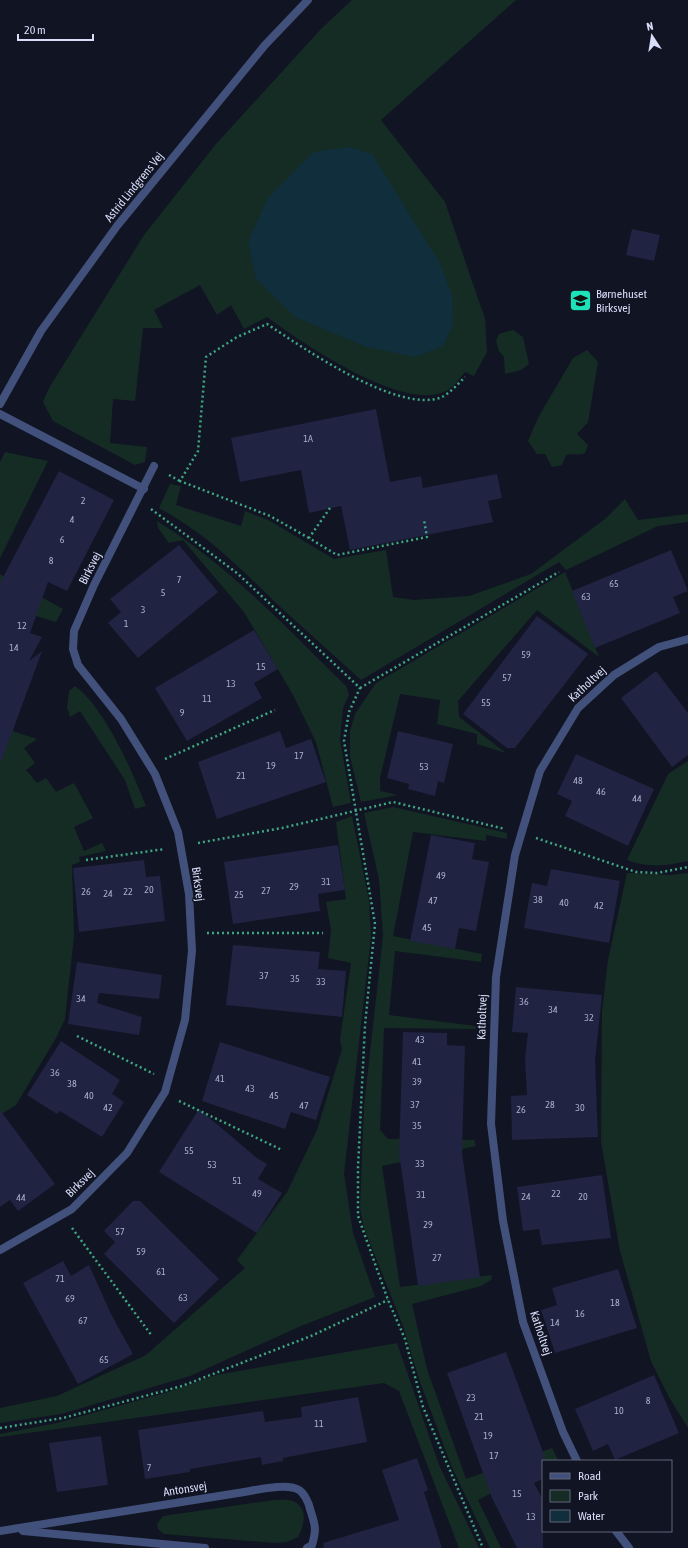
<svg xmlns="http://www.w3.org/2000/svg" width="688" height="1548" viewBox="0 0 688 1548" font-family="'Asap Condensed',sans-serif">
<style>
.green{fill:#152c24}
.water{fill:#102e3c}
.building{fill:#202341}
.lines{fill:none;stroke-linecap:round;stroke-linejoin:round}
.path{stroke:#3fa782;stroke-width:2.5;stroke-dasharray:2 3;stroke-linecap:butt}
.minor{stroke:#42517c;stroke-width:8}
.labels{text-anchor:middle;stroke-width:3;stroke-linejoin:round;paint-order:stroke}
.number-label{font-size:10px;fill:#aaafcc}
.street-label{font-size:12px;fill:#d8defa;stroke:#111423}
.poi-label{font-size:12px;fill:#d8defa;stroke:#111423;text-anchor:start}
</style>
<rect width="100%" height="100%" fill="#111423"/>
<!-- green -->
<g class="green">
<path d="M352 0H516L381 120 445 202 485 319 487 352 474 376 465 372C460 378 453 388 446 391 403 413 301 342 267 317L244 329 231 305 217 315 200 285 154 310 163 328H143L135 401 113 399 110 443 147 447 145 462 135 465 53 421 43 402 49 388 144 235 216 144 321 29Z"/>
<polygon points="513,330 523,337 529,364 521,370 505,374 504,357 499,351 496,341 499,334"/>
<path d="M587 350 598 362 588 422 577 434 588 445 585 453C578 456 573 453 566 455L562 465 552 467 545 454H537L528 441 539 416 573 358Z"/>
<polygon points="5,452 48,461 0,558 0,462"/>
<path d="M170 484 181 486 176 505 241 526 245 511 270 521 334 559 386 550 393 597 414 600 469 596 531 574 605 519 625 499 638 520 688 514V522L658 526 566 570 559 562 361 680C333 655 305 629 277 604 238 566 207 534 159 508Z"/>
<path d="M157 521C228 565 287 628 346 686L349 695 343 708 340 740 351 803 333 807 316 742 292 693 244 612 183 540 169 543 158 528Z"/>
<polygon points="565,572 599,657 537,610 458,701 459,717 506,753 477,744 477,734 437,724 440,700 400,694 380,778 380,791 398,795 361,802 350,757 350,731 355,714 376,683"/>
<polygon points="0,574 63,609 56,622 0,605"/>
<path d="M75 686C105 708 132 771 146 806L135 809 125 780 80 711 70 717 67 707 69 691Z"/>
<polygon points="0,727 37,739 24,748 35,763 26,770 37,783 46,778 56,792 74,783 93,818 74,827 84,851 102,843 106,851 79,857 80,862 72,865 74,936 65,1019 56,1038 16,1105 0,1115"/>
<path d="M688 761V861C665 866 650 868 627 860L668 774Z"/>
<polygon points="393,807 507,833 507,839 486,835 486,841 413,832 393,936 482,954 481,962 395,951 389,1015 475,1026 476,1029 384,1028 380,1130 388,1139 474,1140 476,1146 382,1166 400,1287 492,1275 491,1280 481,1286 412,1304 427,1369 466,1479 552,1448 558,1460 543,1461 543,1467 478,1500 501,1548 490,1548 451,1465 419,1379 403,1326 364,1228 360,1208 364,1106 383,936 379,879 364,813"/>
<polygon points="352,816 369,901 371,937 344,1174 353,1233 375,1297 301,1326 190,1376 61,1414 0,1423 0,1408 57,1396 146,1355 245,1268 237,1260 287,1192 317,1130 342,1049 340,1040 351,963 328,958 331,930 326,902 346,899 336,822"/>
<polygon points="627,873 670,875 688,873 688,1428 669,1397 651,1361 620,1251 601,1142 602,1012 608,960"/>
<polygon points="397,1343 439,1465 479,1548 459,1548 399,1391 384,1383 0,1437 0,1434 57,1423 168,1392 216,1375"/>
<path d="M274 1500C279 1500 288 1499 293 1501 309 1508 304 1525 298 1537L287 1542 276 1543 164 1534 158 1529 157 1524 163 1516Z"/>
</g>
<!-- water -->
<polygon class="water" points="348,147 372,154 440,263 452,296 453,325 443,346 415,357 367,347 295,317 256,279 248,242 267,199 313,152"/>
<!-- building -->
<g class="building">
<polygon points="632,229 660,235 654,261 626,255"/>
<polygon points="376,409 390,482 421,476 423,488 497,474 502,498 488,501 493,522 350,550 341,506 309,513 301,470 240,482 231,438"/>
<polygon points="59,471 114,500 67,591 48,582 30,633 42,637 29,661 42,651 2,760 0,760 0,583"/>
<polygon points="179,545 218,592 138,658 108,623 121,612 110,599"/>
<polygon points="671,550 688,591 673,597 680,613 595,648 572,591"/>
<polygon points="537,616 588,654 515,748 507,748 463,714"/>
<polygon points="254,630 278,669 254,683 262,698 187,741 155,688"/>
<polygon points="656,671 688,713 688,755 672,767 621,698"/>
<polygon points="280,731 286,748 311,739 326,782 217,819 198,762"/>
<polygon points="398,731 453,744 444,783 438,781 435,796 408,789 409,784 387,778"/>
<polygon points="576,754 654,789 628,846 565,816 572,801 557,794"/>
<polygon points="431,835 475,843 472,859 489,862 476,931 459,928 455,949 410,941"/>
<polygon points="338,845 345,890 318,894 320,911 233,924 224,862"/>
<polygon points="144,860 146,877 160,876 165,921 79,932 73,868"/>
<polygon points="551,869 620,881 609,943 524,928 532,883 547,886"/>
<polygon points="233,945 320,952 318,969 346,971 342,1017 226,1005"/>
<polygon points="77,962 162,975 159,999 99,993 97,1003 142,1017 139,1035 68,1024"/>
<polygon points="516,987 602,995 595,1061 598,1137 512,1140 511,1096 527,1095 525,1058 528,1033 512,1032"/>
<polygon points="403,1032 447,1033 447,1045 465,1046 462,1153 480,1277 418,1286 399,1153"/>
<polygon points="61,1041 120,1080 112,1094 124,1102 102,1137 60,1111 57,1114 27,1095"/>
<polygon points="220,1042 330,1077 316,1120 291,1112 285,1129 202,1101"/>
<polygon points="199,1109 257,1158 267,1164 258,1179 282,1193 257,1233 159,1172"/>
<polygon points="0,1110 55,1184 18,1211 10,1200 0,1207"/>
<polygon points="602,1175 611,1238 542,1245 539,1229 523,1231 517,1187"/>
<polygon points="133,1201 140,1201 219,1279 174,1323 104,1254 115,1242 104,1231"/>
<polygon points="63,1261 71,1276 89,1265 111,1314 133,1354 78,1384 23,1283"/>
<polygon points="618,1269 637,1328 555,1353 541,1310 557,1305 552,1288"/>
<polygon points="506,1352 543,1452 543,1479 534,1483 543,1500 543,1548 517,1548 492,1498 447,1373"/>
<polygon points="654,1375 679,1433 615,1460 608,1444 593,1451 575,1409"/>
<polygon points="358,1397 367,1442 283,1458 283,1461 262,1465 261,1457 190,1469 190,1472 145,1479 138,1430 263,1411 265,1422 302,1417 301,1407"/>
<polygon points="101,1436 108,1485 57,1492 49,1443"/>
<polygon points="417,1458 428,1490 424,1492 442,1548 324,1548 323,1543 399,1520 382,1470"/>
</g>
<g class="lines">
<!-- path -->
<g class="path">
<polyline points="169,475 180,481"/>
<polyline points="330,508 309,538 337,555 427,537 424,520"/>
<polyline points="151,509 237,573 360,688 349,712 344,741 375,924 365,1025 358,1167 358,1216 388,1300 405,1339 423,1407 483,1548"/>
<path d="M309 538 270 516 180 481 198 451 206 357 237 337 267 324C302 347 399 415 442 397 450 393 459 383 465 377"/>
<polyline points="360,688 559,572"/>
<polyline points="165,759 275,710"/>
<polyline points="536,838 636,872 657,873 688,867"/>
<polyline points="198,843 282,828 393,802 505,829"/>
<polyline points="86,860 165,849"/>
<polyline points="207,933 323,933"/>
<polyline points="77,1036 154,1074"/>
<polyline points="179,1101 282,1150"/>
<polyline points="72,1228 152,1336"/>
<polyline points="0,1428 63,1418 182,1386 311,1336 388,1300"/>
</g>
<!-- minor -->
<g class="minor">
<polyline points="0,404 41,331 117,226 265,45 308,0"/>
<polyline points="0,414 144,489"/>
<polyline points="0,1250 72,1209 127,1153 165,1092 185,1020 192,951 189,894 178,832 155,774 121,719 78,665 73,649 74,631 94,585 154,466"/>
<polyline points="577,1461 563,1432 523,1322 503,1221 491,1124 496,977 515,855 540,771 578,708 614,675 659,647 688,639"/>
<path d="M0 1531 238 1493C253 1491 287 1482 299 1490 304 1493 309 1503 310 1509 315 1525 317 1528 312 1545L307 1548"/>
<polyline points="23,1531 205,1548"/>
<polyline points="616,1531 629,1548"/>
</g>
</g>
<!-- icons -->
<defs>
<symbol id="school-square" viewBox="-11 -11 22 22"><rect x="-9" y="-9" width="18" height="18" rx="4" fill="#1de1b9" stroke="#111423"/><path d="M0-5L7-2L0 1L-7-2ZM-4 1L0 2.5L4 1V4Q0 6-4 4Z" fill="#111"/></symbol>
</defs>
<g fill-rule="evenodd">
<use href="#school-square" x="568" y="288" width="25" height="25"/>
</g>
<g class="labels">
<!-- number labels -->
<g class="number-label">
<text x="308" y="442">1A</text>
<text x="83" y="504">2</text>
<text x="72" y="523">4</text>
<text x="62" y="543">6</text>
<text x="51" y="564">8</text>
<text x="179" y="583">7</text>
<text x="614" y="587">65</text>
<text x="163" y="596">5</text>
<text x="586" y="600">63</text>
<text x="143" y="613">3</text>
<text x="126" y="627">1</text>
<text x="22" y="629">12</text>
<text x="14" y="651">14</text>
<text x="526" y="658">59</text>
<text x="261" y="670">15</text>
<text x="507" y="681">57</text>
<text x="231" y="687">13</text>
<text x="207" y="702">11</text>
<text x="486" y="706">55</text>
<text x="182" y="716">9</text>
<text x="299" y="759">17</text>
<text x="271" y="769">19</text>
<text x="424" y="770">53</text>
<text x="241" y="779">21</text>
<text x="578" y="784">48</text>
<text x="601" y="795">46</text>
<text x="637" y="802">44</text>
<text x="441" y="879">49</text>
<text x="326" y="885">31</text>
<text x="294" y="890">29</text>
<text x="149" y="893">20</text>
<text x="266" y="894">27</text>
<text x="86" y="895">26</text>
<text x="128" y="895">22</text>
<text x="108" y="897">24</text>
<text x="239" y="898">25</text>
<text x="538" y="903">38</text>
<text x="433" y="904">47</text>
<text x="564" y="906">40</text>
<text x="599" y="909">42</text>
<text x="427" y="931">45</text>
<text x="264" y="979">37</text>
<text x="295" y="982">35</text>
<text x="321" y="985">33</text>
<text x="81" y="1002">34</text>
<text x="524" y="1005">36</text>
<text x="553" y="1013">34</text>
<text x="589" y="1021">32</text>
<text x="420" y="1043">43</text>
<text x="417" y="1065">41</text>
<text x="55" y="1076">36</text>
<text x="220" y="1082">41</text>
<text x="417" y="1085">39</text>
<text x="72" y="1087">38</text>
<text x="250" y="1092">43</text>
<text x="89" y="1099">40</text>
<text x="274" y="1099">45</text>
<text x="415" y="1108">37</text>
<text x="550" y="1108">28</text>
<text x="304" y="1109">47</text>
<text x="108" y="1111">42</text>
<text x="580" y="1111">30</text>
<text x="521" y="1113">26</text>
<text x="417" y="1129">35</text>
<text x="189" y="1154">55</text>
<text x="420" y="1167">33</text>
<text x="212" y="1168">53</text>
<text x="237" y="1184">51</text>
<text x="257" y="1197">49</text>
<text x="556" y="1197">22</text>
<text x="421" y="1198">31</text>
<text x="526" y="1200">24</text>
<text x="583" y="1200">20</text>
<text x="21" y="1201">44</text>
<text x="428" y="1228">29</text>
<text x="120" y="1235">57</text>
<text x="141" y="1255">59</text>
<text x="437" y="1261">27</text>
<text x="161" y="1275">61</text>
<text x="60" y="1282">71</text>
<text x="183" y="1301">63</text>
<text x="70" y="1302">69</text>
<text x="615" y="1306">18</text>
<text x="580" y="1317">16</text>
<text x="83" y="1324">67</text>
<text x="555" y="1326">14</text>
<text x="104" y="1363">65</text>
<text x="471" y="1401">23</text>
<text x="648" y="1404">8</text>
<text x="619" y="1414">10</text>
<text x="479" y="1420">21</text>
<text x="319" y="1427">11</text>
<text x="488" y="1439">19</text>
<text x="494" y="1459">17</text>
<text x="149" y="1471">7</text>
<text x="517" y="1497">15</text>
<text x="531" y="1520">13</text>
</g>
<!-- street labels -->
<g class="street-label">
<text transform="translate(134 187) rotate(-51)" y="4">Astrid Lindgrens Vej</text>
<text transform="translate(90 568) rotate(-63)" y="4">Birksvej</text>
<text transform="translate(587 684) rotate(-43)" y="4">Katholtvej</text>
<text transform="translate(198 884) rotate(82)" y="4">Birksvej</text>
<text transform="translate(482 1017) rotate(-88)" y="4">Katholtvej</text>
<text transform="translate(80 1183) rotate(-45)" y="4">Birksvej</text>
<text transform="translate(541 1333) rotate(72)" y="4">Katholtvej</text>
<text transform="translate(185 1489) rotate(-9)" y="4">Antonsvej</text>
</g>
<!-- poi labels -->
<g class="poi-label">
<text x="596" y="298">Børnehuset<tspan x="596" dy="14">Birksvej</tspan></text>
</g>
</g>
<!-- legend -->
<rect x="542" y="1460" width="130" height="72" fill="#111423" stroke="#616579"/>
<rect x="550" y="1473" width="20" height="6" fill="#42517c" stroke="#616579"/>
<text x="578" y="1480" font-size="12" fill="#d8defa">Road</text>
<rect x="550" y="1490" width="20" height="12" fill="#152c24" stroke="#616579"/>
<text x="578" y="1500" font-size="12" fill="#d8defa">Park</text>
<rect x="550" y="1510" width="20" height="12" fill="#102e3c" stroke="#616579"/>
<text x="578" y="1520" font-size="12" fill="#d8defa">Water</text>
<!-- north arrow -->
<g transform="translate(652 36) rotate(348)" stroke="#111423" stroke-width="3" paint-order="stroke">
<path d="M0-3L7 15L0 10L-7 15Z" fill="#d8defa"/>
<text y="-6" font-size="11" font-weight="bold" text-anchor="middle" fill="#d8defa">N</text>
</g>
<!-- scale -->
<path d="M18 34v6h75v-6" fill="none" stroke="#d8defa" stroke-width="2"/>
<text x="24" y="34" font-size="12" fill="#d8defa" stroke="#111423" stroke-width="3" paint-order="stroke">20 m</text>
</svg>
